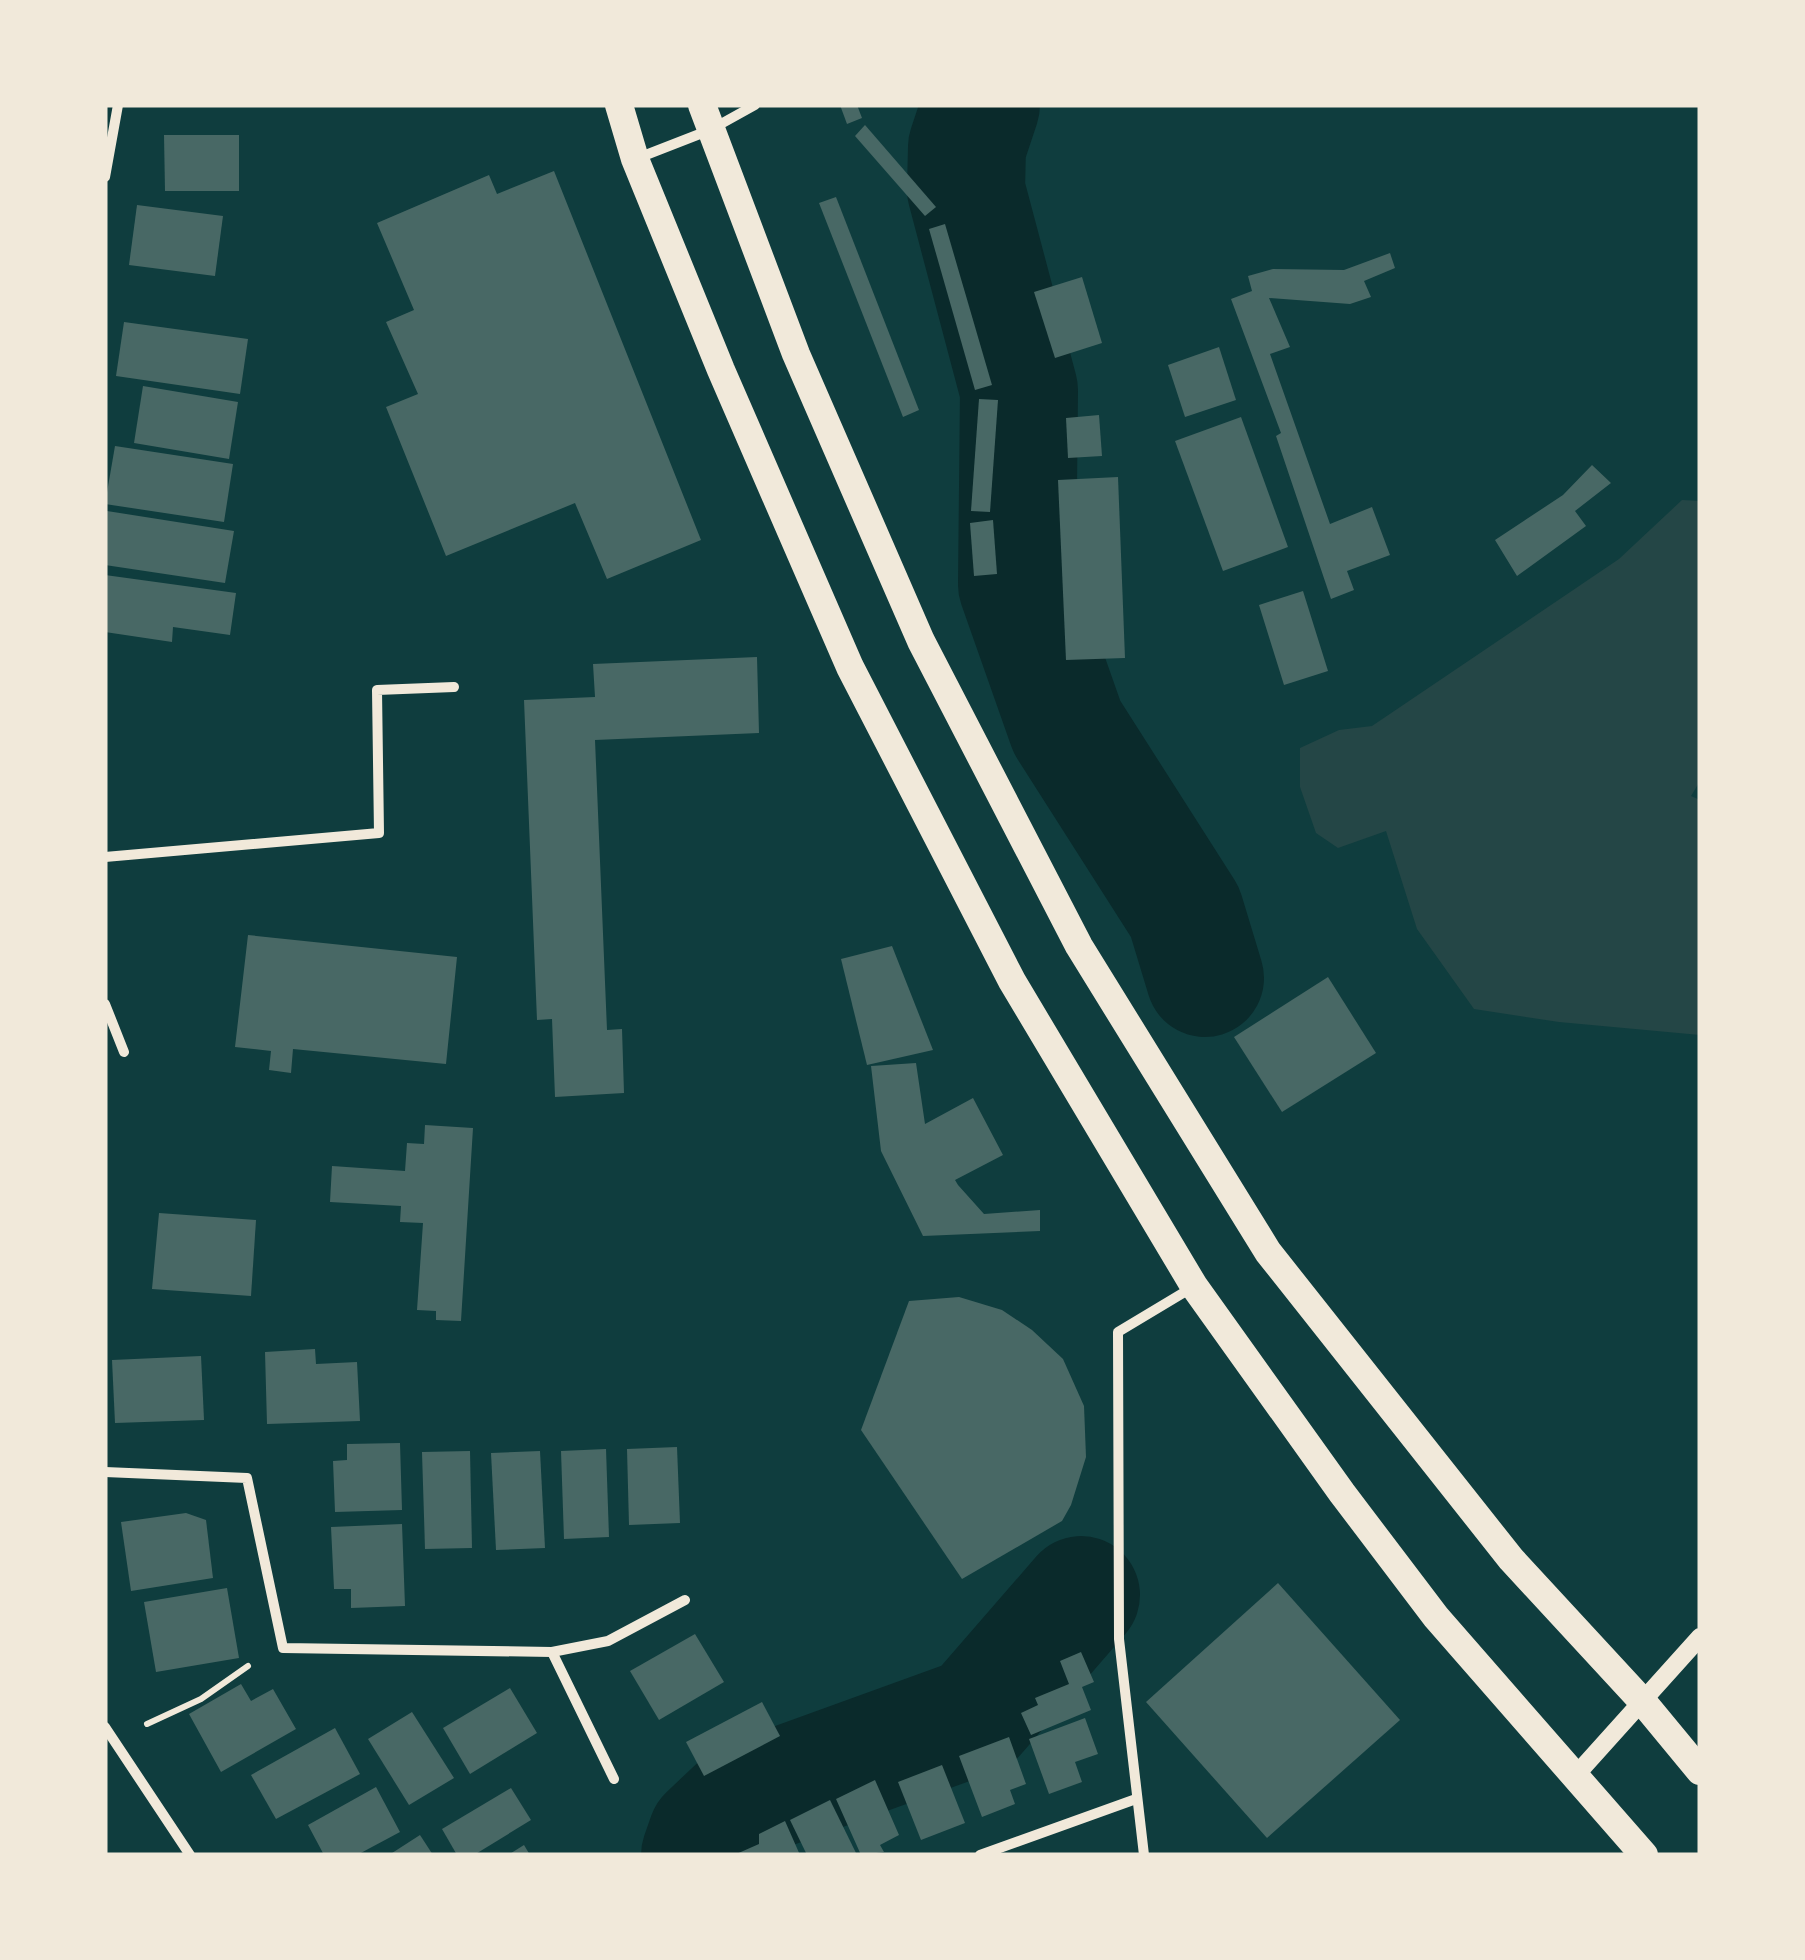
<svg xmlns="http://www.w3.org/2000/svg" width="1805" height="1960" viewBox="0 0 1805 1960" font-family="'Times New Roman',serif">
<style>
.green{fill:#244646}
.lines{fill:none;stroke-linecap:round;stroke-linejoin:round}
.river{stroke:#0a2a2b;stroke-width:118}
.building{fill:#486865}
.path{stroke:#f1e9da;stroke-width:6}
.minor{stroke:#f1e9da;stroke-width:10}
.tertiary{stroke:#f1e9da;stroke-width:18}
.trunk{stroke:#f1e9da;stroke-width:28}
</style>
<rect width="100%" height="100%" fill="#0f3d3e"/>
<!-- green -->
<polygon class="green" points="1682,500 1700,501 1700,781 1691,796 1700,800 1700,1035 1559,1022 1474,1009 1417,929 1386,831 1338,848 1316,833 1300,787 1300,748 1339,730 1372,726 1619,559"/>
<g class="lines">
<!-- river -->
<g class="river">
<polyline points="981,105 967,147 966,190 1019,390 1017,585 1067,727 1185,912 1205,978"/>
<polyline points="700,1855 707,1835 744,1800 976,1716 1081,1595"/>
</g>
</g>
<!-- building -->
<g class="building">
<polygon points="840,105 857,105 862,118 847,124"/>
<polygon points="865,125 936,207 925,216 855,136"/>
<polygon points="164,135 239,135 239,191 165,191"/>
<polygon points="554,171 701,540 607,579 575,503 446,556 386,407 418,394 386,322 414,310 377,223 489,175 497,194"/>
<polygon points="836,197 919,410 903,417 819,203"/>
<polygon points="137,205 223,216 215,276 129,265"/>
<polygon points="945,224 992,385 975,390 929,229"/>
<polygon points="1390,253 1395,268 1364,281 1371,297 1350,304 1269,298 1290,347 1270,354 1330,524 1372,507 1390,555 1347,571 1354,590 1331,599 1276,436 1281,433 1231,299 1252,291 1248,276 1273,269 1344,270"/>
<polygon points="1082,277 1102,343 1055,358 1034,292"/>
<polygon points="124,322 248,339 240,394 116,376"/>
<polygon points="1219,347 1236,400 1185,417 1168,365"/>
<polygon points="143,386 238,402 229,459 134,443"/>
<polygon points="979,399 998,400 990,512 971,511"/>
<polygon points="1099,415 1102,456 1068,458 1066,418"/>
<polygon points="1241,417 1288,547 1223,571 1175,441"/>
<polygon points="115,446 233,464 224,522 105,504"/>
<polygon points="1592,465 1611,483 1575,511 1586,526 1517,576 1495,540 1563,495"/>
<polygon points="1118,477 1125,658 1066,660 1058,480"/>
<polygon points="107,511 234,531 225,583 105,565"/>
<polygon points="993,520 997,574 974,576 970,523"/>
<polygon points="105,575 236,593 230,635 173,627 172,642 105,632"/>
<polygon points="1303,591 1328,671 1284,685 1259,605"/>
<polygon points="757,657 759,733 595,740 607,1030 622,1029 624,1093 555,1097 552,1019 537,1020 524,700 595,697 593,664"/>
<polygon points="248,935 457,957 446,1064 293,1049 291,1073 269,1070 271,1051 235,1047"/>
<polygon points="892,946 933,1050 867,1065 841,959"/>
<polygon points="1328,977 1376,1053 1282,1112 1234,1037"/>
<polygon points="916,1063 925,1124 973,1098 1003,1155 955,1180 958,1185 984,1214 1040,1210 1040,1231 923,1236 881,1151 871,1066"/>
<polygon points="425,1125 473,1128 461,1321 436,1320 436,1311 417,1310 423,1223 400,1222 401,1206 330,1202 332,1166 405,1171 407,1143 424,1144"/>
<polygon points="159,1213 256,1220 251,1296 152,1289"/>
<polygon points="959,1297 1002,1310 1032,1330 1063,1359 1084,1406 1086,1457 1071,1505 1062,1521 962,1579 861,1430 909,1301"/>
<polygon points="315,1349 316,1364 357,1362 360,1421 267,1424 265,1352"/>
<polygon points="201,1356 204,1420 115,1423 112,1360"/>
<polygon points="400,1443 402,1510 335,1512 333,1461 347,1460 347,1444"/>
<polygon points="677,1447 680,1523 629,1525 627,1449"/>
<polygon points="606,1449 609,1537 564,1539 561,1451"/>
<polygon points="470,1451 472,1548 425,1549 422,1452"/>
<polygon points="540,1451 545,1548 496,1550 491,1453"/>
<polygon points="186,1513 206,1520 213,1578 131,1591 121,1522"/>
<polygon points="402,1524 405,1606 351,1608 351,1589 334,1589 331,1527"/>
<polygon points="1278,1583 1400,1720 1267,1838 1146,1702"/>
<polygon points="227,1588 239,1658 156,1672 144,1602"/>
<polygon points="695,1634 724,1682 659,1720 630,1671"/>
<polygon points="1081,1652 1094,1682 1082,1687 1091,1710 1031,1735 1021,1713 1038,1705 1035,1698 1069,1684 1060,1661"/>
<polygon points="241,1684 251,1701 273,1689 296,1729 221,1772 189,1714"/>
<polygon points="510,1688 537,1733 470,1774 443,1728"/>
<polygon points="762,1702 780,1736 704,1776 686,1742"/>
<polygon points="412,1712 454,1778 409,1805 368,1739"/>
<polygon points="1085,1718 1098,1754 1075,1762 1082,1782 1049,1794 1029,1739"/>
<polygon points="335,1728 360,1774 276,1819 251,1775"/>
<polygon points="1009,1737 1026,1784 1010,1790 1015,1804 982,1817 959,1756"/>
<polygon points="942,1765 965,1823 921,1840 898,1782"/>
<polygon points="875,1780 899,1835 880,1845 884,1852 861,1855 836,1799"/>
<polygon points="376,1787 400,1832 357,1855 324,1855 308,1825"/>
<polygon points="511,1788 531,1820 474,1855 457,1855 442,1829"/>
<polygon points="830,1800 857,1855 807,1855 790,1820"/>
<polygon points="785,1821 800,1855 734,1855 759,1844 759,1834"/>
<polygon points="420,1835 433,1855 389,1855"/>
<polygon points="524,1845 530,1855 508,1855"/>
</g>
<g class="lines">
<!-- path -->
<polyline class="path" points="147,1724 201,1699 248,1666"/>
<!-- minor -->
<g class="minor">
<polyline points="638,158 710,130 755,105"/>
<polyline points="105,177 118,105"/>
<polyline points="105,857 379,833 377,690 454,687"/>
<polyline points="105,1004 124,1052"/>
<polyline points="105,1472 247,1478 283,1648 552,1652 608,1641 685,1600"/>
<polyline points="552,1652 614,1779"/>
<polyline points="105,1727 190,1855"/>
<polyline points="980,1855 1136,1799"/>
<polyline points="1144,1855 1119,1639 1118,1332 1193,1287"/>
</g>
<!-- tertiary -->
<polyline class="tertiary" points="1575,1776 1700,1637"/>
<!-- trunk -->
<g class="trunk">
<polyline points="619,105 635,159 721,370 850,667 1012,981 1194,1286 1342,1493 1436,1617 1644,1855"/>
<polyline points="702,105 796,354 921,641 1079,946 1268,1252 1511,1559 1643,1702 1700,1771"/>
</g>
</g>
<!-- border -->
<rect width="1805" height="1960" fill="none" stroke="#f1e9da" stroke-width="215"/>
</svg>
